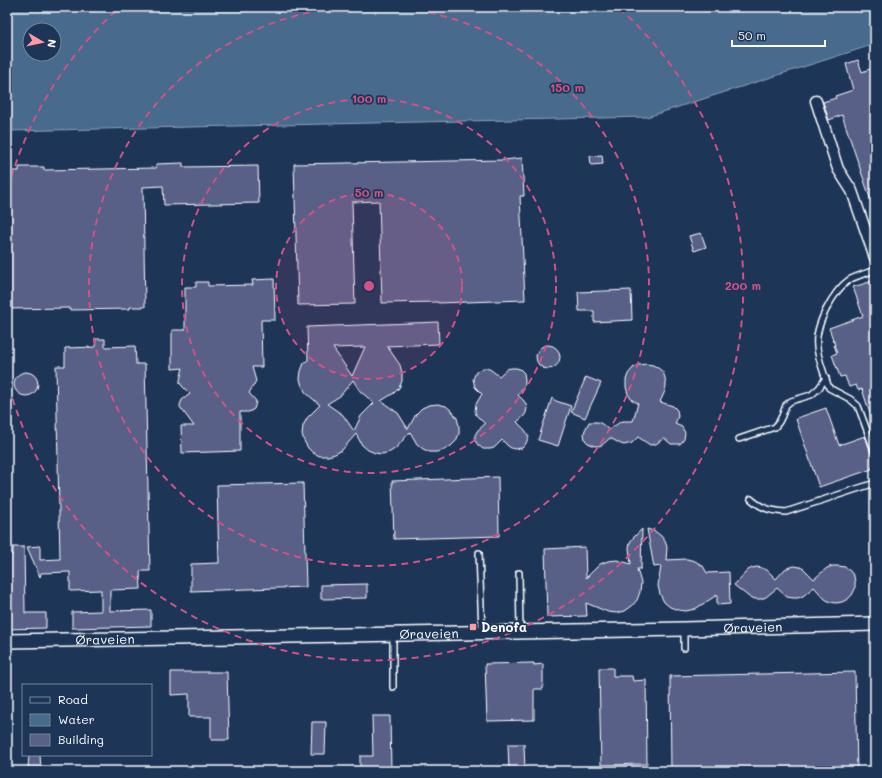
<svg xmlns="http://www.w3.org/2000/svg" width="882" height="778" viewBox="0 0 882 778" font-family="Mali,sans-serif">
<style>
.water{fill:#466b8d;stroke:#90a6bb;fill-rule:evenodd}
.building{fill:#596188;stroke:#fff;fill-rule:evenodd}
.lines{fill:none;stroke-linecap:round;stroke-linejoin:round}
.service-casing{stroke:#fff;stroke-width:8}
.minor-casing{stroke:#fff;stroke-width:13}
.tertiary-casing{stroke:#fff;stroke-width:16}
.service{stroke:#1d3557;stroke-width:5}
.minor{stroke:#1d3557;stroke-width:10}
.tertiary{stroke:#1d3557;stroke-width:13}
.ring{fill:none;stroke:#d15284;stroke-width:2;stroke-dasharray:7 5}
.poi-dot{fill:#ff9aa2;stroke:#1d3557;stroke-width:1.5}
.labels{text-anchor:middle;stroke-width:3.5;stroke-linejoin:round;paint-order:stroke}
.poi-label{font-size:13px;font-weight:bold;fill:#fff;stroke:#1d3557;text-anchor:start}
.street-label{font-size:13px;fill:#fff;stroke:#1d3557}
.centre{fill:#d15284;stroke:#1d3557;stroke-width:2}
.ring-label{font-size:12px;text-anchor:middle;font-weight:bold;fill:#d15284;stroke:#1d3557;stroke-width:3.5;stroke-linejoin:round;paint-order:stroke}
</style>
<rect width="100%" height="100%" fill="#1d3557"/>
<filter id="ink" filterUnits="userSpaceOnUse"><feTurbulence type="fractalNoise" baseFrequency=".025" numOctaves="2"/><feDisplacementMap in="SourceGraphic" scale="8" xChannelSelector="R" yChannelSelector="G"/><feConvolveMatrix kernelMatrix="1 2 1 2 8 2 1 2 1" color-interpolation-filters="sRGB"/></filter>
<g filter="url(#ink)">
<!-- water -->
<path class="water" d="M7 7H875V44L647 117 7 131ZM30 30H54V54H30Z"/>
<!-- building -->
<g class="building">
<polygon points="858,60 862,72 875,67 875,207 873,207 842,115 829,120 823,102 836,98 835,96 853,90 846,64"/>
<polygon points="602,155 603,164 591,165 590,156"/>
<polygon points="522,158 524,196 520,196 525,300 438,303 438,302 382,303 379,201 352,202 355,304 298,305 294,164 504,160"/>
<polygon points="183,163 183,167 258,166 259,203 164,205 163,186 143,187 145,307 130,307 130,309 69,310 69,308 7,309 7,171 19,171 19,167 44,167 44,170 156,168 156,164"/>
<polygon points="701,233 706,247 694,251 689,236"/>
<polygon points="274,279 275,320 261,320 262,367 252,367 256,381 249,393 256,401 255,406 254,409 249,412 240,412 240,451 182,453 181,426 194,426 180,407 180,405 182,400 190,394 182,386 180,383 180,380 183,368 172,369 172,330 185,330 185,287 196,287 196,282 208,282 208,286 253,285 252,280"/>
<polygon points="873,281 875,288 875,423 873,423 862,389 858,390 856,385 849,387 845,376 840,377 832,355 837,353 834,345 835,345 829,328 863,316 853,287"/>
<polygon points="631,290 632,320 594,322 594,311 579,311 578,292"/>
<path d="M438 322 439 344 387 346 400 365 402 373V381L399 388 394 393 381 401 398 413 408 429 416 414 422 408 429 405 438 404 446 406 452 411 457 418 459 426V434L456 441 451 446 444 450 437 452H430L423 449 417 444 410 432 396 448 390 452 382 454 375 453 368 450 362 445 356 434 342 450 335 454 328 456H320L313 453 308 448 304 441 302 434 303 426 307 418 320 405 306 393 302 386 300 379 301 371 304 363 308 360 307 327ZM365 347 352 376 333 348ZM353 380 360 391 374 403 361 416 354 431 343 415 327 404 340 396Z"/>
<polygon points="95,339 105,339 105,347 135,346 136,364 145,364 150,571 140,571 141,589 110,590 110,611 151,610 151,626 72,628 72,612 101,611 101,590 70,591 70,572 41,573 40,577 27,547 40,546 40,560 60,559 56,366 65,366 65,348 96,347"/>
<circle cx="548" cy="357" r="12"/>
<polygon points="646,364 653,365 658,368 663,372 665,378 666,385 665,391 660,402 673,406 677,410 678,416 675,424 682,427 685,433 684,439 682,442 680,444 671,444 664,438 656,444 650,445 638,437 632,443 624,445 621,444 610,438 602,445 598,446 595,446 588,443 585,440 584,433 585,430 589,422 598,422 602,424 609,430 620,422 623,421 633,421 638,403 632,400 628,394 626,387 626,380 628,374 633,368 639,365"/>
<polygon points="483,368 487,368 491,370 499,376 507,369 511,368 516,368 520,369 524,373 525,380 525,384 518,395 524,401 526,404 527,408 526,413 524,416 517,422 525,430 529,437 525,445 522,448 515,449 511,448 508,446 502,440 494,448 490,449 483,449 477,444 475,440 475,435 478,430 485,424 476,415 475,411 476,404 482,394 475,387 473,379 476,372 479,370"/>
<circle cx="26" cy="384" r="12"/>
<polygon points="586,377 601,383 585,418 571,412"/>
<polygon points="552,398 556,401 571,406 558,446 538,440"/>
<polygon points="826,408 839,445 865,436 871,453 873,455 875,456 875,466 872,467 872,469 819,487 796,419 798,419 797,418"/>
<polygon points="498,477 499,536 394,539 392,481"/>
<polygon points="303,483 306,587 191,591 191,564 219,563 217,485"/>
<polygon points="642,529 641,569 637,569 641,583 640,592 637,600 632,606 625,611 617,613 608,612 586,603 587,616 547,617 545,549 585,547 586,578 600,564 608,561 617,560 631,564 629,548 630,542 634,537"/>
<polygon points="647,529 656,532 661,536 665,541 667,547 666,560 687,559 695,561 703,566 707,573 729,572 730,604 717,605 717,595 695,609 686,611 678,610 670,607 664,602 660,594 658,586 661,566 654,567"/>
<polygon points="13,547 24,547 25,613 46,613 46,628 7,629 7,555 13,554"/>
<polygon points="795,566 800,567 804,569 814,579 827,568 832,566 838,566 845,567 850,571 854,576 855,582 855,589 852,595 848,599 842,602 836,603 830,602 825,599 814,587 803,596 798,598 793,598 787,597 777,588 766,597 761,599 755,599 749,597 734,585 748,570 752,568 757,567 762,568 767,570 776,579 785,569 790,567"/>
<polygon points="367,584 367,598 321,599 321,585"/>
<polygon points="534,663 534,665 543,664 543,689 535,689 534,690 534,720 487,721 485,664"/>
<polygon points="599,668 613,668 613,676 632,676 633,681 646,680 647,764 601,765"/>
<polygon points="171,672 227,672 229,740 211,740 211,717 189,717 189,694 171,695"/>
<polygon points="855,672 857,771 671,771 670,676"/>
<polygon points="372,716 390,716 391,771 360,771 360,756 373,756"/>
<polygon points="312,722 326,722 325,754 311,754"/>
<polygon points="508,744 524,744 525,771 509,771"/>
<polygon points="29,755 40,755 41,768 28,768"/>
</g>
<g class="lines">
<defs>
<g id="service">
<path d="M875 270C867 273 856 276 849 280 833 291 814 327 817 347 818 359 825 376 829 388L850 399 858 406 875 452"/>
<polyline points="739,439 775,427 779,422 782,416 786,405 791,401 811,395 819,388 826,378"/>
<path d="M751 499C762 509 772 511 786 512L875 483"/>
<polyline points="479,553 482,632"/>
<polyline points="519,573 520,631"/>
<polyline points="684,630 684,648"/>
<polyline points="393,687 393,635"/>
</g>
<polyline id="minor" points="816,101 838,169 852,191 875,258"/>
<g id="tertiary">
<path id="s1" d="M7 641 684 629 875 624"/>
</g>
</defs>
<!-- service casing -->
<use href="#service" class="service-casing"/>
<!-- minor casing -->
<use href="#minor" class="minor-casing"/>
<!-- tertiary casing -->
<use href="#tertiary" class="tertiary-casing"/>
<!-- service -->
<use href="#service" class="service"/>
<!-- minor -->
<use href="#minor" class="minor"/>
<!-- tertiary -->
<use href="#tertiary" class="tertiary"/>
</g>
</g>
<!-- distance rings -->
<circle cx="369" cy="286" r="93" fill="#d15284" fill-opacity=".12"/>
<g class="ring">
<circle cx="369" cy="286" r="93"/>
<circle cx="369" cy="286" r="187"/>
<path d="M393 7A280 280 0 1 1 345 7"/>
<path d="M8 189A374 374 0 0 1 119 8M619 8A374 374 0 1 1 8 383"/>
</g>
<!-- markers -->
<rect class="poi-dot" x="469" y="623" width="8" height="8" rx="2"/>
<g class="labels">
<!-- poi labels -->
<g class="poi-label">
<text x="481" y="632">Denofa</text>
</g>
<!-- street labels -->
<g class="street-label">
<text dy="5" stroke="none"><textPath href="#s1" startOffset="746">Øraveien</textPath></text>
<text dy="5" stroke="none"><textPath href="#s1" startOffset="422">Øraveien</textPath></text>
<text dy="5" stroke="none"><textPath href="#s1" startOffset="98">Øraveien</textPath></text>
</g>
</g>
<circle cx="369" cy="286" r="6" class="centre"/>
<g class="ring-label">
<text x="567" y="92">150 m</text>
<text x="369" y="103">100 m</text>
<text x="369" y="197">50 m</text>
<text x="743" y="290">200 m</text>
</g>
<!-- margin -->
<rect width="882" height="778" fill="none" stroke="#1d3557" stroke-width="24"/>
<rect x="12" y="12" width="858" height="754" fill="none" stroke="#fff" stroke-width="1.5" filter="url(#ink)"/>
<!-- legend -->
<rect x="22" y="684" width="130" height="72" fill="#1d3557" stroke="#77869a"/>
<rect x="30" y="697" width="20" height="6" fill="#1d3557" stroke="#77869a"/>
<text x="58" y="704" font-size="12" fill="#ffffff">Road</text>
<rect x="30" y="714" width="20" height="12" fill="#466b8d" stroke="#77869a"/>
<text x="58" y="724" font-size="12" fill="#ffffff">Water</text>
<rect x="30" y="734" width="20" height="12" fill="#596188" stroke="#77869a"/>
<text x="58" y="744" font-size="12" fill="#ffffff">Building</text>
<!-- north arrow -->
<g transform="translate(42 42) rotate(99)"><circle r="19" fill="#1d3557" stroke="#77869a"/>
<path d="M0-3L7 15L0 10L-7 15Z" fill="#ff9aa2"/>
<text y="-6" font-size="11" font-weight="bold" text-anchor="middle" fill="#ffffff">N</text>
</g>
<!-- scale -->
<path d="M732 40v6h93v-6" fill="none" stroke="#ffffff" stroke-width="2"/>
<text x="738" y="40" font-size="12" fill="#ffffff" stroke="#1d3557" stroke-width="3" paint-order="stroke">50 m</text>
</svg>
